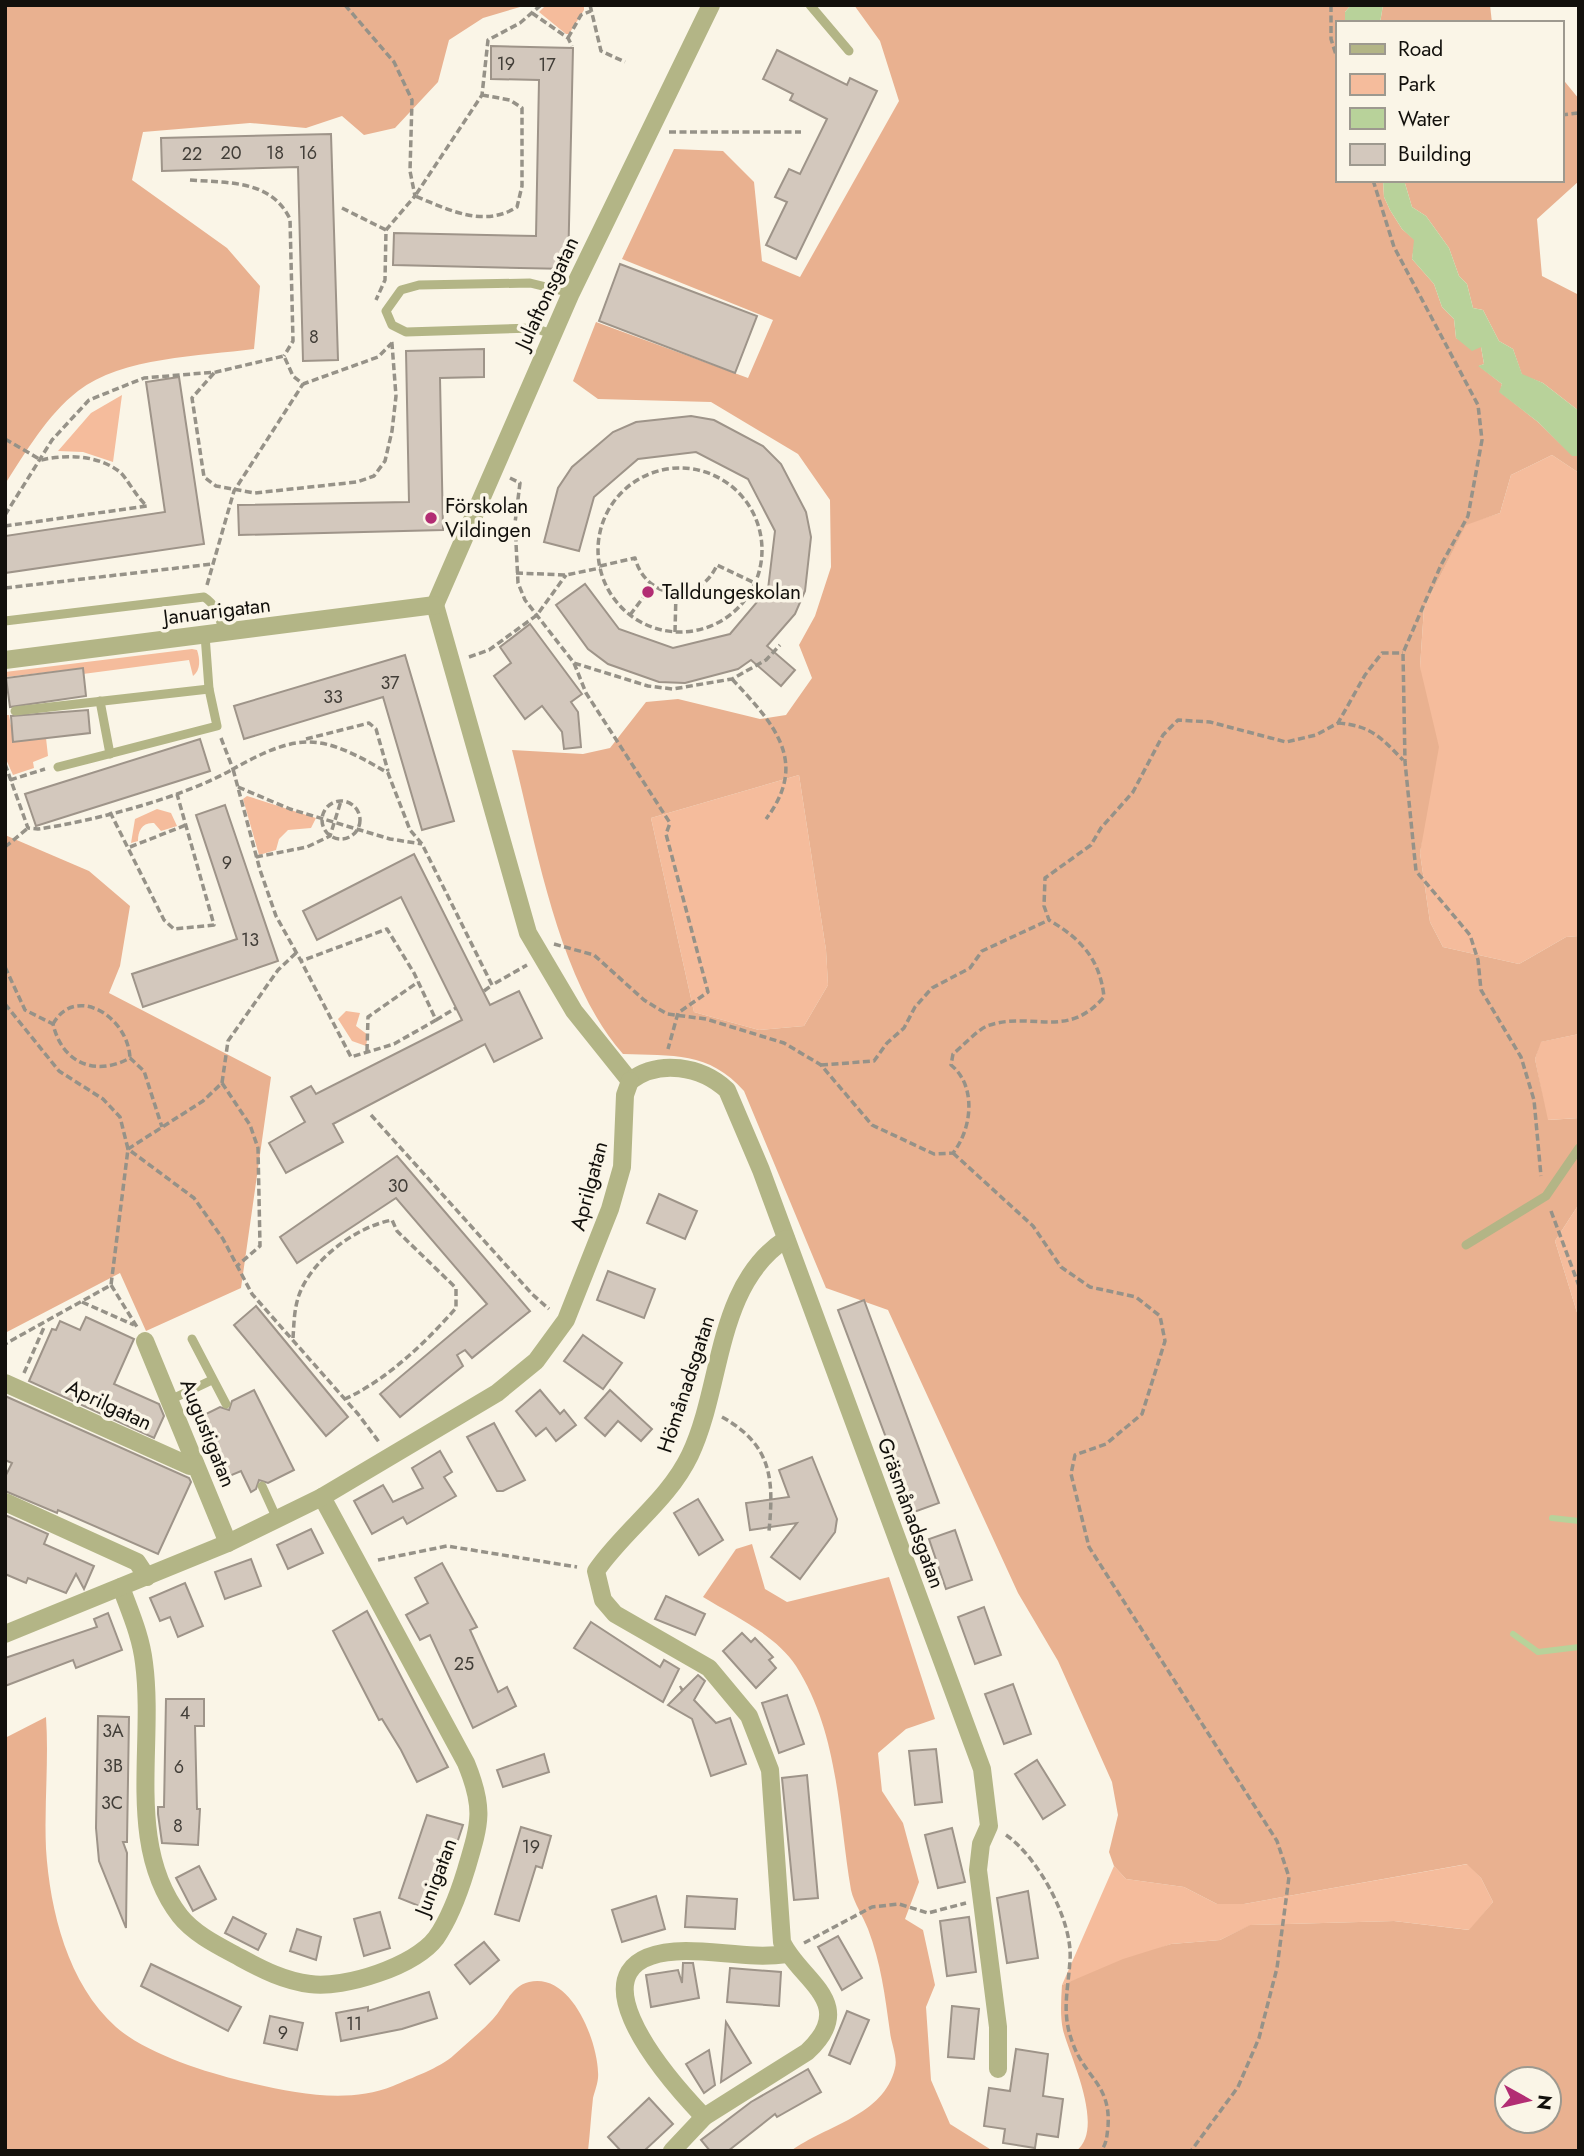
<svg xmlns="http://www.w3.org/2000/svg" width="1584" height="2156" viewBox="0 0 1584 2156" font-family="Jost,sans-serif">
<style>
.green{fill:#f5bc9c}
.forest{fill:#e9b190;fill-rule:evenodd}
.water{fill:#b8d29a}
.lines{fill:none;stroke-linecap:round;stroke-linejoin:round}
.stream{stroke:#b8d29a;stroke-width:6}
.building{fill:#d3c8bd;stroke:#9e9489;stroke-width:2}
.path{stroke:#969288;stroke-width:3.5;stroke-dasharray:7 3.5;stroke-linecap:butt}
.lane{stroke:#b3b586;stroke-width:9}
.street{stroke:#b3b586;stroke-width:18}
.poi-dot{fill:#b22d73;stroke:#faf5e7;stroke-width:2.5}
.labels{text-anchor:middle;stroke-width:7;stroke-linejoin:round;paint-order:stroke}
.number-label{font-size:18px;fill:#423e38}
.street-label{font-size:21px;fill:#12100c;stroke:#faf5e7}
.poi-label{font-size:21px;fill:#12100c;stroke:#faf5e7;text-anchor:start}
</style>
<rect width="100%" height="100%" fill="#faf5e7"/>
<!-- green -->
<g class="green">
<polygon points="546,5 584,5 584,10 569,34 566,34 539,12"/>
<polygon points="122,395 113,462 83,452 58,451 91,413"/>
<polygon points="1552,455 1579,473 1579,936 1566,937 1519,964 1443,947 1430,922 1420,853 1425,815 1420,667 1424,608 1466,524 1500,513 1511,475"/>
<path d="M192 649 197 650C200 659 201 670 193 676L189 660 83 674 82 668 6 677 5 710V672Z"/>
<polygon points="5,715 9,715 14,742 46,738 48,756 33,762 34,768 13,775 5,757"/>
<polygon points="799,775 826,950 828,985 804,1026 759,1030 694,1012 651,818"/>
<polygon points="247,796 316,818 311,828 288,830 279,839 276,850 259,855 243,799"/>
<path d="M157 809 171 813 177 826 161 831 154 823C142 822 138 831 138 841L131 843 135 819Z"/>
<polygon points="346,1011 360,1013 356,1026 368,1035 366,1046 352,1041 338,1019"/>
<polygon points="1579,1034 1579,1118 1547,1120 1535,1059 1540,1042"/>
<polygon points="1579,1204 1579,1319 1555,1241"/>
<polygon points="1468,1864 1481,1878 1493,1902 1470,1930 1394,1921 1251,1925 1220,1940 1171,1944 1062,1985 1114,1866 1126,1879 1184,1887 1217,1904 1244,1904"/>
</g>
<!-- forest -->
<g class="forest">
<path d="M5 5H527L483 18 449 40 438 82 395 128 364 135 342 116 306 128 250 123 143 132 132 180 227 248 260 286 254 349C201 356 122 357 78 391 47 415 26 452 5 484Z"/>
<path d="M854 5H1351L1345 12V23H1337V180H1383L1384 197 1390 210 1402 229 1415 240 1412 259 1434 284 1442 307 1454 319 1456 338 1481 347 1484 364 1479 366 1502 384 1500 392 1538 422 1572 455 1579 456V473L1552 455 1511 475 1500 513 1466 525 1424 608 1420 667 1439 747 1420 853 1430 922 1443 947 1519 964 1566 937 1579 936V1034L1541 1042 1535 1059 1548 1120 1579 1118V1204L1555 1241 1579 1319V2151H1076C1106 2129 1070 2057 1063 2030 1060 2016 1061 2000 1062 1985L1123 1959 1171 1944 1220 1940 1250 1925 1394 1921 1469 1930 1493 1902 1481 1878 1467 1864 1244 1904H1217L1184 1887 1126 1879 1114 1866 1109 1852 1118 1815 1112 1782 1058 1661 1018 1593 888 1310 826 1288 744 1091C709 1051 672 1056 623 1054 558 981 536 843 512 750L583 754 610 748 646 702 678 699 760 719 786 715 812 678 799 645 815 616 831 567 830 500 798 454 711 402 598 399 573 381 596 322 748 378 773 320 622 259 674 149 723 151 754 182 762 261 800 277 899 101 880 41ZM799 775 826 950 828 985 804 1026 759 1030 694 1012 651 818ZM1507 2079H1549V2121H1507Z"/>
<polygon points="1383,5 1490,5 1492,23 1380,23"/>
<polygon points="1561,77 1579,99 1579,181 1537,219 1542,276 1579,295 1579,411 1543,383 1522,375 1513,349 1499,341 1483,310 1473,308 1467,284 1459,276 1449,248 1426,216 1412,207 1404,180 1561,180"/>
<polygon points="5,835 89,871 130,906 120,966 109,993 271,1077 241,1288 146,1331 120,1273 5,1333"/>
<path d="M752 1544 765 1589 787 1602 889 1577 935 1719 906 1729 878 1753 882 1791 903 1823 919 1882 905 1919 923 1930 935 1985 926 2007 931 2080 950 2124 993 2151H791C826 2125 884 2116 895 2068 898 2058 891 2043 890 2032 885 1996 881 1963 868 1929 863 1916 854 1903 851 1890 838 1813 839 1734 796 1666 776 1635 734 1616 703 1597L736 1549Z"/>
<path d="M46 1717C49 1761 44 1805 46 1849 50 1911 68 1984 116 2027 145 2053 205 2072 242 2081 290 2092 345 2105 393 2086 411 2078 440 2068 454 2055 467 2043 481 2032 493 2019 504 2007 511 1986 529 1982 571 1972 597 2040 598 2072 599 2081 595 2090 593 2098 591 2116 590 2133 588 2151H5V1738Z"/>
</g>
<!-- water -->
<g class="water">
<polygon points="1351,5 1383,5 1380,23 1345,23 1345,12"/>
<polygon points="1383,180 1404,180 1412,207 1426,216 1449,248 1459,276 1467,284 1473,308 1483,310 1499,341 1513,349 1522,374 1543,383 1579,411 1579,456 1572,456 1538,422 1499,392 1502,384 1478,366 1484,364 1481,347 1472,351 1456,338 1454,319 1442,307 1434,284 1412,259 1414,240 1402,229 1390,210 1384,197"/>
</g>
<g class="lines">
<!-- stream -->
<g class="stream">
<polyline points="1552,1518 1579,1521"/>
<polyline points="1513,1634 1538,1652 1579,1647"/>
</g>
</g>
<!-- building -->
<g class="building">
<polygon points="491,46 573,48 568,269 393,265 394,233 536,236 539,80 491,79"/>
<polygon points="777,50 847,85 850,78 877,91 796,259 766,245 787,202 775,197 789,169 800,174 827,119 790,100 793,94 763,79"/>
<polygon points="331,134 338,360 303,361 298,167 162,171 161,138"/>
<polygon points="620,264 757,316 735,373 599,321"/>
<polygon points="484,349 484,377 440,378 443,530 239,535 238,505 409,502 406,351"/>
<polygon points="179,377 204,544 5,573 5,536 165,512 146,382"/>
<polygon points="691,416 714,420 763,446 781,464 806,512 811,537 805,591 795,614 767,646 795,670 781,686 751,660 738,669 685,683 659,682 608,664 588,649 556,605 585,584 619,629 673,648 730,634 768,589 775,531 748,479 696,452 638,459 594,497 579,551 544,542 558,488 572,467 613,432 636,422"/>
<polygon points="530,624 582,694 571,702 578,712 581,747 564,749 562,732 542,706 525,719 494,676 511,663 500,647"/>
<polygon points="405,655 454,821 422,830 383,697 244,739 234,706"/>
<polygon points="83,668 86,696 10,707 6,678"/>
<polygon points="88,710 90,733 13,742 11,716"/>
<polygon points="200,739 210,771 36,826 25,794"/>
<polygon points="225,805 278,961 143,1007 132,974 237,939 196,815"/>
<polygon points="414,854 490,1005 519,991 542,1038 494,1062 485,1044 333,1124 343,1142 286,1173 269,1143 305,1122 291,1097 311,1086 316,1094 462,1020 401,897 317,940 303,911"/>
<polygon points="397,1156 530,1311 472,1358 465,1350 457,1355 463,1366 400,1417 380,1394 487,1304 396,1198 297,1263 280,1237"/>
<polygon points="659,1194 697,1211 685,1239 647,1223"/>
<polygon points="608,1271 655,1289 644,1318 597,1300"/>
<polygon points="864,1300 939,1503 914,1512 838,1310"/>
<polygon points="256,1306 348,1417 326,1436 234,1325"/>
<polygon points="86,1317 134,1339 114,1384 159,1404 164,1416 154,1438 29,1381 52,1329 56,1330 60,1321 80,1330"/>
<polygon points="583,1335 622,1363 603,1389 564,1361"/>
<polygon points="254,1390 294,1470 268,1483 259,1480 256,1489 251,1492 241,1471 227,1477 198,1418 220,1407 229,1410 232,1401"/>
<polygon points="540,1390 560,1414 564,1410 576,1425 556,1441 546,1428 536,1436 516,1411"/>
<polygon points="610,1390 652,1429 641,1441 618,1421 605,1436 585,1418"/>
<polygon points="5,1396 189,1478 191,1482 158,1554 58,1510 57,1513 5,1491 5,1477 12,1463 5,1460"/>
<polygon points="494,1423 525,1480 503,1491 497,1491 467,1437"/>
<polygon points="440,1451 452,1472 444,1477 456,1496 407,1524 403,1517 372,1534 354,1501 383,1485 393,1502 423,1488 412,1468"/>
<polygon points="812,1457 837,1519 835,1532 800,1579 771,1557 797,1523 750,1530 746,1503 789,1497 779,1470"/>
<polygon points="698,1499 723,1540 699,1555 674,1513"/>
<polygon points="5,1515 48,1534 44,1544 94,1566 84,1589 76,1574 66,1593 28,1578 26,1583 5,1574"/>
<polygon points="311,1529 323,1553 288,1569 277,1545"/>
<polygon points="955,1530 972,1580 946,1589 929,1539"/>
<polygon points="251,1559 261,1586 225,1599 215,1572"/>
<polygon points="442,1563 477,1627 470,1630 498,1692 507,1687 516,1706 473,1728 430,1635 420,1640 406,1615 428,1603 415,1578"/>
<polygon points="185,1583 203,1626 178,1637 170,1617 160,1621 150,1598"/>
<polygon points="666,1596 705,1614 695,1635 655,1619"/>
<polygon points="984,1607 1001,1655 975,1664 958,1617"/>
<polygon points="367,1611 448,1767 417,1782 401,1750 382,1719 379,1720 333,1631"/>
<polygon points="108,1613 122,1650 76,1668 73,1660 5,1686 5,1658 97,1627 94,1619"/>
<polygon points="591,1622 660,1667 664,1660 679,1669 663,1702 574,1648"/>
<polygon points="742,1633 751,1642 755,1638 773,1657 769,1660 776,1668 756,1688 723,1651"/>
<polygon points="698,1675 705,1681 694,1700 716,1723 730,1718 746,1764 711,1776 692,1719 668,1705 682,1691 680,1686 683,1690"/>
<polygon points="1013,1684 1031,1734 1004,1744 985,1694"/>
<polygon points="787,1695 804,1744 779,1753 762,1703"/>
<polygon points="166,1699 204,1699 204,1726 195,1726 197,1809 200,1809 198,1845 162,1843 158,1814 158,1807 164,1807"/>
<polygon points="98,1716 129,1717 127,1842 123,1842 127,1853 126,1928 99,1861 96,1828"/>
<polygon points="936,1749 942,1802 915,1805 909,1751"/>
<polygon points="544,1754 549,1772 503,1787 497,1770"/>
<polygon points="1037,1760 1065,1805 1043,1819 1015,1774"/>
<polygon points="807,1775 818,1898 794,1900 782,1778"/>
<polygon points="427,1815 463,1825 452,1858 450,1857 429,1910 399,1898"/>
<polygon points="521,1827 551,1836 542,1868 536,1866 519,1921 495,1914"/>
<polygon points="952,1828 965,1882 938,1888 925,1835"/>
<polygon points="199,1866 216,1899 193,1911 176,1878"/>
<polygon points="1028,1891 1038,1958 1007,1963 997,1898"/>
<polygon points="656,1896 665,1929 622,1942 612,1910"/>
<polygon points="687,1896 737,1899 735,1929 685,1927"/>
<polygon points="380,1912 390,1948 364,1956 354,1919"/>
<polygon points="233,1917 266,1934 258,1950 225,1933"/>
<polygon points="969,1917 976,1972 947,1976 940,1921"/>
<polygon points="297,1929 321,1937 316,1960 290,1951"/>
<polygon points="838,1936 862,1978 842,1990 818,1947"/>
<polygon points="484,1942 499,1960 470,1984 455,1965"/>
<polygon points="683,1963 693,1963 699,1998 651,2007 646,1975 678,1970 682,1983"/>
<polygon points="151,1964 241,2007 228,2031 141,1986"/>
<polygon points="730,1968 781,1972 779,2006 727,2002"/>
<polygon points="429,1992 437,2018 402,2029 341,2041 336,2013 368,2007 368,2011"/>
<polygon points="952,2006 979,2009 974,2059 948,2057"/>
<polygon points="847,2011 869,2020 850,2064 829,2055"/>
<polygon points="270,2016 303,2023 297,2050 264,2043"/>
<polygon points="726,2022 751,2063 721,2082"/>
<polygon points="1016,2049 1048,2054 1043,2096 1063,2099 1058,2137 1037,2134 1035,2148 1003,2143 1005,2129 984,2126 989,2088 1010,2091"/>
<polygon points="709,2050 715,2085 704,2093 686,2064"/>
<polygon points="808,2069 821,2092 777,2117 775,2114 728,2151 710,2151 701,2140 751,2102"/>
<polygon points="649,2098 673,2124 644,2151 621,2151 608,2137"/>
</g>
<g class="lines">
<!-- path -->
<g class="path">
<polyline points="345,5 394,62 412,100 410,171 415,196 386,230 385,280 376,300"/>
<polyline points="590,5 601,51 625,62"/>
<polyline points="1331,5 1331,39 1337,58"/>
<polyline points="532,13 568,38 572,46"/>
<polyline points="568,38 581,15 591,11"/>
<path d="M482 95 510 100 522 108V186L517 207C484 228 449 210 415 196L482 95 488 40 520 23 541 5"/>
<polyline points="1561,115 1579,113"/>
<polyline points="669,132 801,132"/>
<path d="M190 180C230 183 271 180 290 219L293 341 284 356"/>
<polyline points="1373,180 1394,247 1478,405 1482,440 1468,516 1441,565 1403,653 1405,762 1416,871 1470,935 1478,960 1481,990 1521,1057 1534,1100 1541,1176"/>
<polyline points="342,208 386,230"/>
<polyline points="214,373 192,398 204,477 216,486 255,493 357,482 374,476 385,461 392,431 396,396 392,344"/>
<path d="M5 439 41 460C67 454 98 455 120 472 127 478 136 497 147 506L5 526"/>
<circle cx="680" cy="550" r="82"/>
<polyline points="510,478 520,483 515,523 518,583 525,600 574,663 648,686 673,689 732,679 766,660 780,645"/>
<polyline points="5,515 52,440 89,400 144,378 216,372 284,356 293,376 303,384 378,357 392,343 391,341"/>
<path d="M600 566 635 558C646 600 699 606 717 565L755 583"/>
<polyline points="516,573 566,575 600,568"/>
<polyline points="207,585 234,491 303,384"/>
<polyline points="5,588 212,564"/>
<polyline points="630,615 652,586"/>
<polyline points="675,632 676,593"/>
<polyline points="469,657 489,650 537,615 566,575"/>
<polyline points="574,663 586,693 670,823 666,834 708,992 678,1013 668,1049"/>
<path d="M732 679C773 723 810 761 766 819"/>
<path d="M1338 723C1372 726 1380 737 1403 760"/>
<path d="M221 738 233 769C301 731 322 734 388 773L410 830 422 844 492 985 527 965"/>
<polyline points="306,739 369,723 376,729 388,771"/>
<path d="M5 764 28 828 38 829C94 821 185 797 233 769L260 870 276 916 301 961 387 929 414 973 436 1020 394 1044 351 1057 301 961"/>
<polyline points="10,780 45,769"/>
<polyline points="238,787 290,809 390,839 422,844"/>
<circle cx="341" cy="820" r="19"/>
<polyline points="110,812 164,920 174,929 214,925 177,794"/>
<polyline points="5,847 28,828"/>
<polyline points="130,847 186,825"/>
<polyline points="256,857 307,847 330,836 341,801"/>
<path d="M554 944 594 955 644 1000 667 1014 706 1019 784 1043 821 1065 872 1125 934 1154 953 1153C972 1129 977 1086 951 1065L953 1054C963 1046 976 1031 987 1026 1031 1010 1066 1041 1104 997 1100 959 1081 939 1049 920L1044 906 1045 878 1091 845 1101 828 1133 792 1163 735 1178 720 1210 722 1286 742 1316 735 1338 723 1365 675 1382 653H1403"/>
<polyline points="296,953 278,970 228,1041 222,1083 203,1101 128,1149 194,1198 223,1239 252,1294 358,1414 379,1442"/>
<path d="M5 967 25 1010 53 1024C62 1063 95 1077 130 1058L144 1071 162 1127"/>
<polyline points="484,991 492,985"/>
<polyline points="5,1004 59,1071 103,1099 120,1117 128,1149 111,1285 5,1344"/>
<polyline points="436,1020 456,1008"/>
<path d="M53 1024C75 984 128 1016 130 1058"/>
<polyline points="367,1051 368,1017 418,982"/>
<polyline points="821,1065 874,1061 887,1043 904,1028 915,1007 932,988 970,968 982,951 1049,920"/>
<polyline points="222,1083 250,1125 258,1148 260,1246 237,1266"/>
<polyline points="371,1115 532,1294 549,1309"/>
<polyline points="953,1153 1033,1226 1061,1267 1090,1287 1136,1297 1160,1316 1165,1341 1142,1414 1106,1444 1075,1455 1071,1474 1089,1547 1277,1841 1289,1877 1277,1968 1259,2038 1238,2087 1191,2151"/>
<polyline points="1551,1211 1579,1286"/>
<polyline points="111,1285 137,1327"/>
<polyline points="82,1302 134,1325"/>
<path d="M293 1338C294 1324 294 1309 299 1295 312 1259 356 1227 392 1220L397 1231 456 1288V1308C425 1343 388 1379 345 1399"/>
<polyline points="24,1373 45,1325"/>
<path d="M722 1417C772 1445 774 1479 769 1531"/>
<polyline points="378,1560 447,1546 577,1567"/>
<path d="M1006 1835C1038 1857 1073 1921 1070 1960 1068 1992 1061 2013 1073 2044 1085 2077 1111 2085 1108 2126 1107 2135 1107 2143 1101 2151"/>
<polyline points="804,1943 872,1907 899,1904 928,1913 966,1903"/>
</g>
<!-- lane -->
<g class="lane">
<polyline points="810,5 849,51"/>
<polyline points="552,334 534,328 406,332 392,325 386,311 401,290 419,285 530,283 571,293"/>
<path d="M5 621 204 597C217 605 220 619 224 633"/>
<polyline points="100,701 110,754"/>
<polyline points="15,711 209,689"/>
<polyline points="58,767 217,726 209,689 205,635"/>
<polyline points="1466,1245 1546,1196 1579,1148"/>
<polyline points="192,1339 226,1404"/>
<polyline points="170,1400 212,1380"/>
<polyline points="262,1486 277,1519"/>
</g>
<!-- street -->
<g class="street">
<polyline points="435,605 571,293 711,5"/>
<polyline points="435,605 528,933 574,1011 630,1081"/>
<polyline points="5,660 435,605"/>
<path d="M630 1081C659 1059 701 1066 727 1090L761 1170 982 1769 989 1826 981 1844 978 1870 998 2027V2069"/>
<polyline points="145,1341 228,1543"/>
<polyline points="5,1383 190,1466 195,1464"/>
<polyline points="5,1502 137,1562 147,1577"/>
<path d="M121 1587C130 1612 141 1636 144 1663 155 1746 125 1845 180 1916 195 1935 221 1947 241 1958 263 1970 285 1981 310 1984 344 1989 415 1966 436 1938 450 1918 459 1893 466 1870 480 1823 485 1809 466 1763L322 1497"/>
<polyline points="5,1634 228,1543 322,1497 497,1393 536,1361 566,1320 610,1209 622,1167 625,1095 630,1081"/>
<path d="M704 2117C664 2075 558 1953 686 1951 720 1951 753 1959 787 1954"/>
<path d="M672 2151 704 2117 807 2052C860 2003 799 1980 782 1942L770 1770 749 1716 709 1668 615 1614 603 1600 596 1571C624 1530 668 1501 690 1455 723 1386 715 1285 786 1239"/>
</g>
</g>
<!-- markers -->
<g class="poi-dot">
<circle cx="431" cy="518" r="7"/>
<circle cx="648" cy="592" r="7"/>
</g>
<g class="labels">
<!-- number labels -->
<g class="number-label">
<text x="506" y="70">19</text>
<text x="547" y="71">17</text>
<text x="231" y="159">20</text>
<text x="275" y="159">18</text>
<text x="308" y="159">16</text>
<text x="192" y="160">22</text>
<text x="314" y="343">8</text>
<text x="390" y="689">37</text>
<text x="333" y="703">33</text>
<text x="227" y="869">9</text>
<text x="250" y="946">13</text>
<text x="398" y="1192">30</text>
<text x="464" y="1670">25</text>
<text x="185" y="1719">4</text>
<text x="113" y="1737">3A</text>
<text x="113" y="1772">3B</text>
<text x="179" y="1773">6</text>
<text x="112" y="1809">3C</text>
<text x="178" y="1832">8</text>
<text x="531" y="1853">19</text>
<text x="354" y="2030">11</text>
<text x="283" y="2039">9</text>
</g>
<!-- street labels -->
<g class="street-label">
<text transform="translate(547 293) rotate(-65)" y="7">Julaftonsgatan</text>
<text transform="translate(217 611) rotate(-7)" y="7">Januarigatan</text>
<text transform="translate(589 1186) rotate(-75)" y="7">Aprilgatan</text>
<text transform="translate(686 1384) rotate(-72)" y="7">Hömånadsgatan</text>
<text transform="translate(109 1405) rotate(25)" y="7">Aprilgatan</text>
<text transform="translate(208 1433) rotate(68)" y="7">Augustigatan</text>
<text transform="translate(911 1513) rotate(70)" y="7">Gräsmånadsgatan</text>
<text transform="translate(436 1877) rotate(-69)" y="7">Junigatan</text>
</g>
<!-- poi labels -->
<g class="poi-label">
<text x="445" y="513">Förskolan<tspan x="445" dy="24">Vildingen</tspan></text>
<text x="662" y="599">Talldungeskolan</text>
</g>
</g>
<!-- border -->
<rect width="1584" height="2156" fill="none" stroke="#12100c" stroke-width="14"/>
<!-- legend -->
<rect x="1336" y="21" width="228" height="161" fill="#faf5e7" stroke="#9d998f" stroke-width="2"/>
<rect x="1350" y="44" width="35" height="10" fill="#b3b586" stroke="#9d998f" stroke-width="2"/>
<text x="1398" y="56" font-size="21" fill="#12100c">Road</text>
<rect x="1350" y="74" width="35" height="21" fill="#f5bc9c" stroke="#9d998f" stroke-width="2"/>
<text x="1398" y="91" font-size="21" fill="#12100c">Park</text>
<rect x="1350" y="108" width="35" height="21" fill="#b8d29a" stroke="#9d998f" stroke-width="2"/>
<text x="1398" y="126" font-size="21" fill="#12100c">Water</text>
<rect x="1350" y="144" width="35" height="21" fill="#d3c8bd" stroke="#9d998f" stroke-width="2"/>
<text x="1398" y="161" font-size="21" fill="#12100c">Building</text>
<!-- north arrow -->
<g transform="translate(1528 2100) rotate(98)"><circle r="33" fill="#faf5e7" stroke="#9d998f" stroke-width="2"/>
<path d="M0-5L12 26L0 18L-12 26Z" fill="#b22d73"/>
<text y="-10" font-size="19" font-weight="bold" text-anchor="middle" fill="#12100c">N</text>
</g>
</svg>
